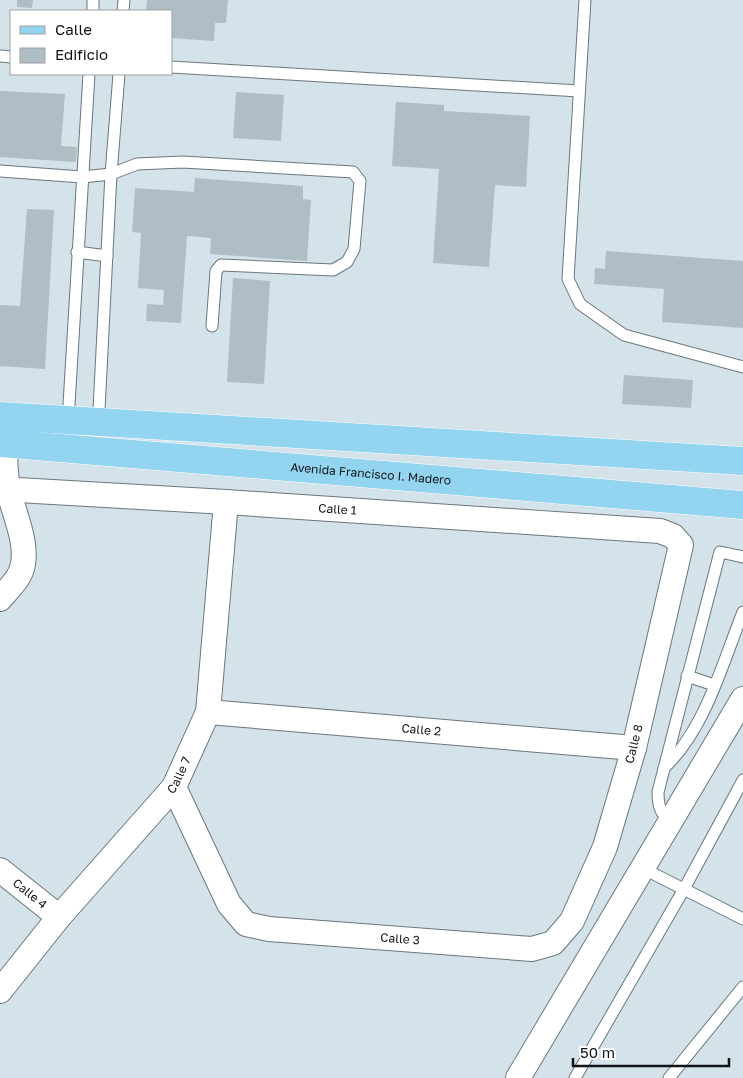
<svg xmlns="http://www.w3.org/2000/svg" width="743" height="1078" viewBox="0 0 743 1078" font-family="'Golos Text',sans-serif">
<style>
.building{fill:#afbdc4}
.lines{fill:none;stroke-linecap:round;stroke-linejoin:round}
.service-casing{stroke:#6a777e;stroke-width:13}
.minor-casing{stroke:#6a777e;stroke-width:26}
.primary-casing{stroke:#fff;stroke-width:29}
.service{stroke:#fff;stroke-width:11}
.minor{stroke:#fff;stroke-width:24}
.primary{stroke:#93d4f0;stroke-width:28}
.labels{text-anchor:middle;stroke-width:5;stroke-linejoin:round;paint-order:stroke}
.street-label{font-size:12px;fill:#0f1417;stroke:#fff}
</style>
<rect width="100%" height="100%" fill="#d4e2ea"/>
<!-- building -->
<g class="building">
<polygon points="17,0 33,0 32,8 17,7"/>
<polygon points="147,0 228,0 226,23 215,23 214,41 171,38 171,11 146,11"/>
<polygon points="0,91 65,94 61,146 77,147 76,162 0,157"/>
<polygon points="236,92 284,95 281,141 233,138"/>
<polygon points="396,102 444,105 444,111 530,116 526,187 495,185 489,267 433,263 439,169 392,166"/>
<polygon points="195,178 303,186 303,199 311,200 307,261 210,254 211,238 187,236 181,323 146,321 147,304 163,305 164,290 138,288 141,233 132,232 135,188 194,192"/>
<polygon points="27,209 54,210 45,369 0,366 0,305 20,306"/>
<polygon points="606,251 743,261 743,328 662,322 664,289 594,284 595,268 605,269"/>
<polygon points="233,278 270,281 264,384 227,382"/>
<polygon points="624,375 693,380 691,408 622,404"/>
</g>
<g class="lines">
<defs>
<g id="service">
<polyline points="585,0 568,279 580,304 624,335 743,367"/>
<polyline points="93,11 93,0"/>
<polyline points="123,11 124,0"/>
<polyline points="0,56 11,57"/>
<polyline points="171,67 579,91"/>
<polyline points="0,171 82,177 111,174 137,164 183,162 353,172 360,181 354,249 347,262 333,270 221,265 216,271 212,326"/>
<polyline points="77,252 107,256"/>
<polyline points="68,421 89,74"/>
<polyline points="97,449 111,174 119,74"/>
<polyline points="687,676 714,685"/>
<path d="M664 768C706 728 722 664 743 612"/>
<path d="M670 822C660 812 658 806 658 792L720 552 743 557"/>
<polyline points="642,868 743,919"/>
<polyline points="575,1078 684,889 743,780"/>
<polyline points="669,1078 743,987"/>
</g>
<g id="minor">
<path id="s1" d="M0 489 226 502 660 531 673 536 681 545 634 748 605 847 572 921 553 943 532 949 269 929 246 924 229 904 174 787"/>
<path d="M0 599C9 588 21 578 23 564 27 540 14 514 9 492 4 470 5 447 6 425"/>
<path id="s2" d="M208 712 634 748"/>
<path id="s3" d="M0 870 59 917"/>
<path id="s4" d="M0 991 59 917 174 787 208 712 226 502"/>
<polyline points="518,1078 743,699"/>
</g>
<g id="primary">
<polyline points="0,416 743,461"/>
<path id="s5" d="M0 443 743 505"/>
</g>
</defs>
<!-- service casing -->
<use href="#service" class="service-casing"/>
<!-- minor casing -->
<use href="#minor" class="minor-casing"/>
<!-- primary casing -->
<use href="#primary" class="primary-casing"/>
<!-- service -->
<use href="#service" class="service"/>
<!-- minor -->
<use href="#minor" class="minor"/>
<!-- primary -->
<use href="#primary" class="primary"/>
</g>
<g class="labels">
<!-- street labels -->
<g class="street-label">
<text dy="4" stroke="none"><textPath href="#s5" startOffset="372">Avenida Francisco I. Madero</textPath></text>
<text dy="4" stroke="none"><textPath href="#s1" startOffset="338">Calle 1</textPath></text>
<text dy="4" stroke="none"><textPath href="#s2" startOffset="214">Calle 2</textPath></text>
<text transform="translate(634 744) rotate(-76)" y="4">Calle 8</text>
<text dy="4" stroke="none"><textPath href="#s4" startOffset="281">Calle 7</textPath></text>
<text dy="4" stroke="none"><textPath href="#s3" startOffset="38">Calle 4</textPath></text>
<text transform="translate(400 939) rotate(4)" y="4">Calle 3</text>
</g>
</g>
<!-- legend -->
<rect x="10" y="10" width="162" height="65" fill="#ffffff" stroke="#9fa1a2"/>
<rect x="20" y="26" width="25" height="8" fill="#93d4f0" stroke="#9fa1a2"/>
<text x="55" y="35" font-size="15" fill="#0f1417">Calle</text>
<rect x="20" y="48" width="25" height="15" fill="#afbdc4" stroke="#9fa1a2"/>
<text x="55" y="60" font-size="15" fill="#0f1417">Edificio</text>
<!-- scale -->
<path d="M573 1058v8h156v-8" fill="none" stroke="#0f1417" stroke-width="2.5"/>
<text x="580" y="1058" font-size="15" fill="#0f1417" stroke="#ffffff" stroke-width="4" paint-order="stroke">50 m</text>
</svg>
